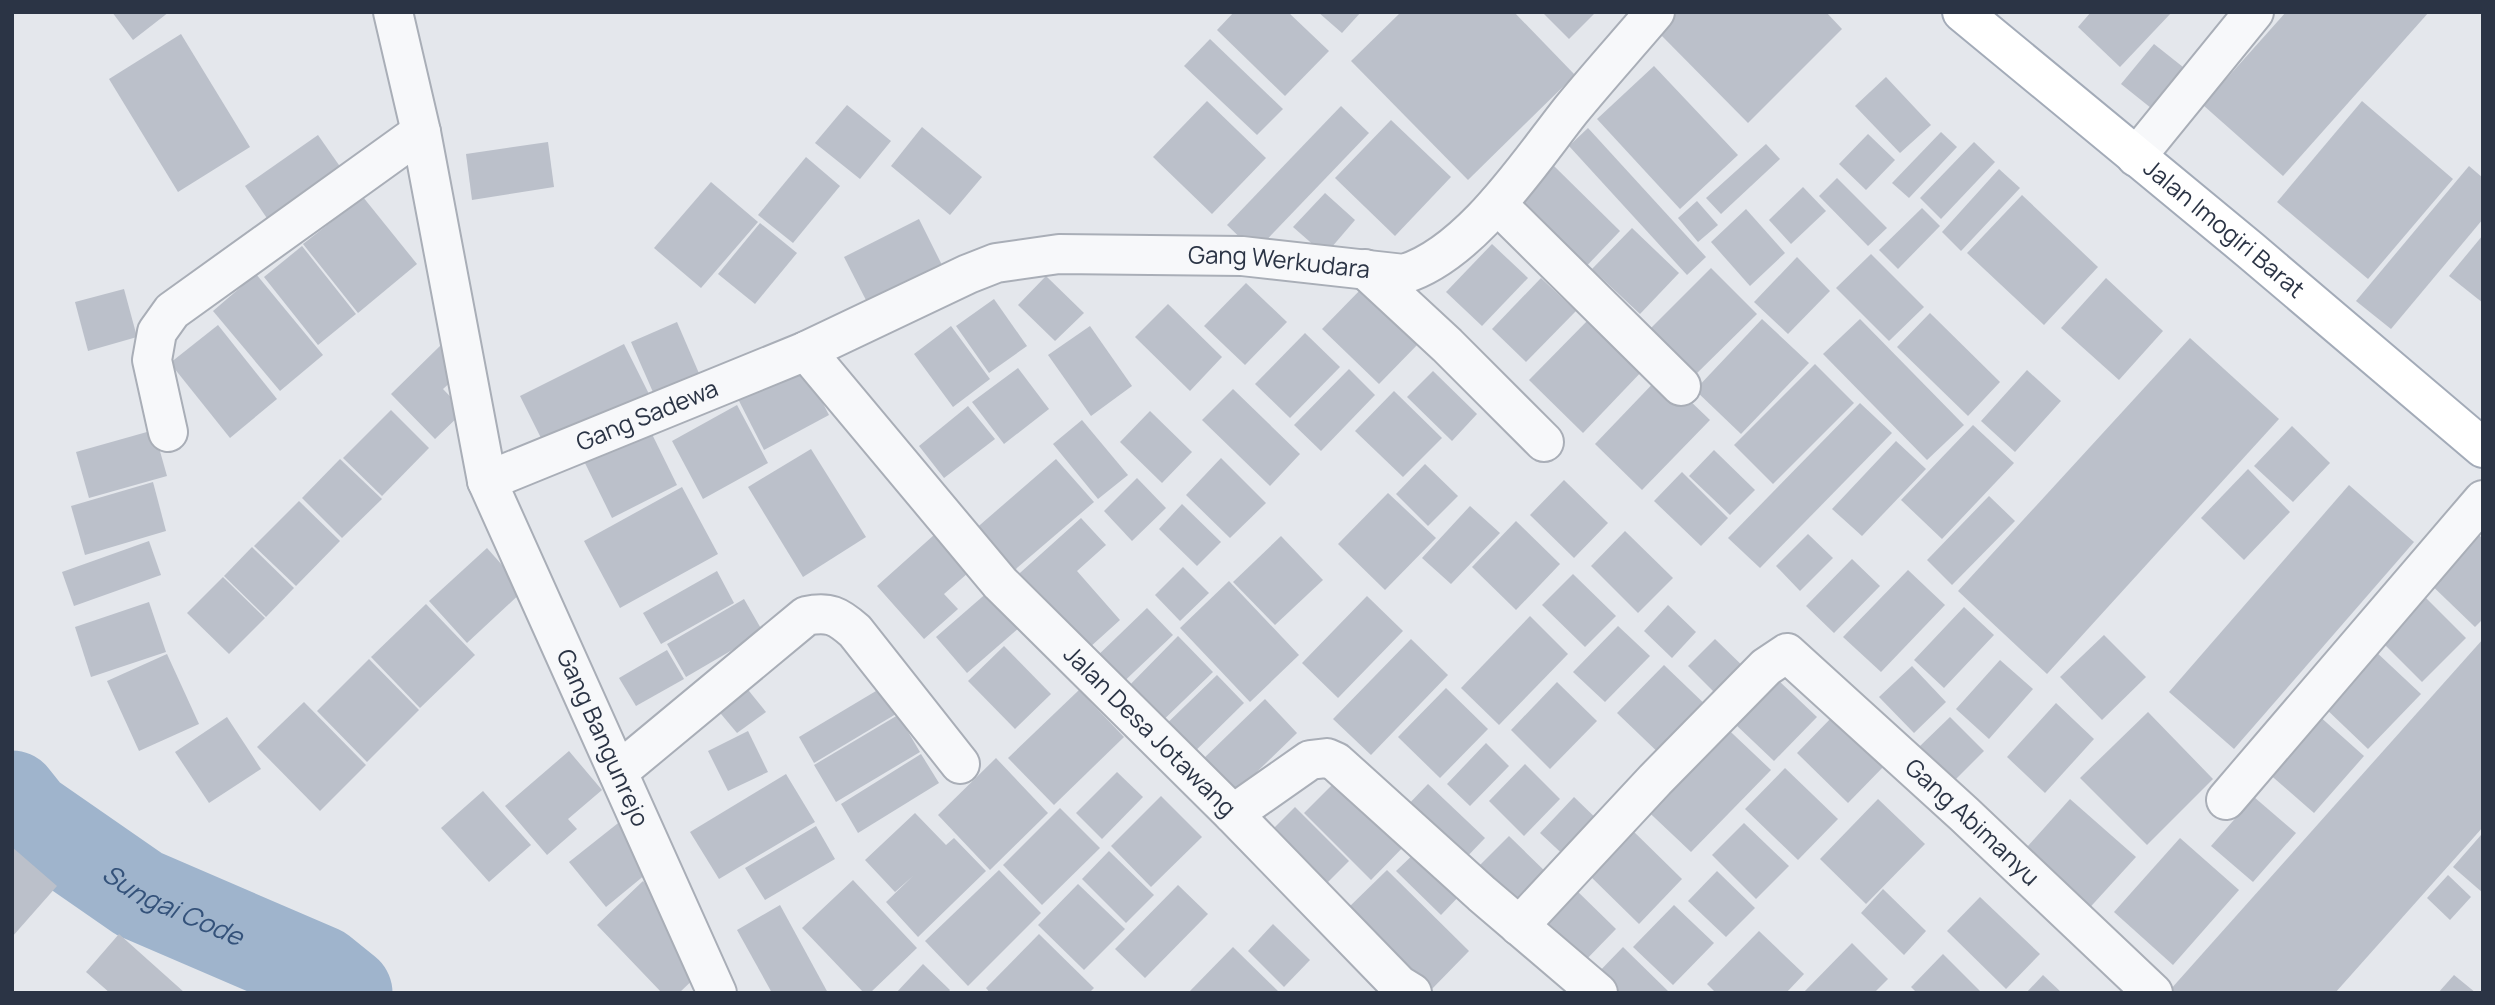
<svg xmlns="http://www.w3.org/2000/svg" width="2495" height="1005" viewBox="0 0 2495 1005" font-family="Manrope,sans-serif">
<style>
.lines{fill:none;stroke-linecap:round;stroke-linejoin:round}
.river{stroke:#9fb4cc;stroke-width:93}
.building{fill:#bbc0ca}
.minor-casing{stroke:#a9aeb7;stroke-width:42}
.major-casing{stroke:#a3abb8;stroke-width:42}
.minor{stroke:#f7f8fa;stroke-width:38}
.major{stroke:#fff;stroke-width:38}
.labels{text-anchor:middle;stroke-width:5;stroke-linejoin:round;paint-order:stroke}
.street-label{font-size:24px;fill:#2b3445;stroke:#f4f6f9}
.water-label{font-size:26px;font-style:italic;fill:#34527a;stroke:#f4f6f9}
</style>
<rect width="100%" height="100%" fill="#e4e7ec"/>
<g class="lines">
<!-- river -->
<path class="river" id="s1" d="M12 797 28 817 139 894 320 972 346 993"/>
</g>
<!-- building -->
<g class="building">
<polygon points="112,12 169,12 133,40"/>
<polygon points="1234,12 1288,12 1329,51 1285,96 1217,30"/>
<polygon points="1318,12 1361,12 1342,33"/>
<polygon points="1401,12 1514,12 1575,75 1468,180 1351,61"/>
<polygon points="1542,12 1596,12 1569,39"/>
<polygon points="1678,12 1826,12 1842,29 1748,123 1658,32"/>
<polygon points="2091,12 2172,12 2120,67 2078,27"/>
<polygon points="2286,12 2429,12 2283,176 2203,105"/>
<polygon points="181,34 250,147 178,192 109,79"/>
<polygon points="1210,39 1283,109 1257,135 1184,66"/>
<polygon points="2154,44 2188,71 2156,112 2121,84"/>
<polygon points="1654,66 1738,155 1680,209 1597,119"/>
<polygon points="1886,77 1931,125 1900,153 1855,106"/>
<polygon points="1207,101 1266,158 1212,214 1153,157"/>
<polygon points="2362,101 2453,179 2368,279 2277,202"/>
<polygon points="847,105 891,141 860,179 815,143"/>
<polygon points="1341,106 1369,133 1255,252 1227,225"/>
<polygon points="1391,120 1451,177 1395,236 1335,178"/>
<polygon points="922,127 982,177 950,215 891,166"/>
<polygon points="1588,128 1706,257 1687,275 1569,146"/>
<polygon points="1941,132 1957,147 1909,198 1892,183"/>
<polygon points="1868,134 1895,160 1866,190 1839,164"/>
<polygon points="318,135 348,178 275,230 245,186"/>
<polygon points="548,142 554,187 472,200 466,154"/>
<polygon points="1974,142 1995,162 1941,219 1920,198"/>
<polygon points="1766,144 1780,159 1721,214 1706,198"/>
<polygon points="806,157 840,186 793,243 758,215"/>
<polygon points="1553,165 1620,231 1579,274 1511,207"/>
<polygon points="2469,166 2483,178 2483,219 2391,329 2356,301"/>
<polygon points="1999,169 2020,188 1961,251 1942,232"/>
<polygon points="1837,178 1887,228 1868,246 1819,196"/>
<polygon points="711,182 758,222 701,288 654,248"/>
<polygon points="1803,187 1826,211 1791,244 1769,220"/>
<polygon points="1325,193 1355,220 1325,255 1293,227"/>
<polygon points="2022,195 2098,267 2044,325 1967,253"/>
<polygon points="363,197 417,264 358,313 303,244"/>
<polygon points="1697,201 1718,225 1698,242 1678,218"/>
<polygon points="1922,208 1940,226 1898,269 1879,250"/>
<polygon points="1746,209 1785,253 1750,286 1711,242"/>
<polygon points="919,219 944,269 869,306 844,257"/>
<polygon points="760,223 797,253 755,304 718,274"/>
<polygon points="1632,228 1679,273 1640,314 1592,269"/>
<polygon points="2483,235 2483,303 2449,276"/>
<polygon points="1492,244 1528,278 1482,326 1446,292"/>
<polygon points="302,246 356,314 318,345 264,277"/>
<polygon points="1871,254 1924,307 1889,341 1836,288"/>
<polygon points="1797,257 1830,291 1788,334 1754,302"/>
<polygon points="1711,268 1757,314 1690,380 1644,335"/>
<polygon points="256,274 323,355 280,391 213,311"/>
<polygon points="1046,276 1084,313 1055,341 1018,305"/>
<polygon points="1541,278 1576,311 1526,362 1492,329"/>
<polygon points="2106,278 2163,331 2119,380 2061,328"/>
<polygon points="1246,283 1287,322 1245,365 1204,326"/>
<polygon points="1364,286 1421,341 1379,384 1322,329"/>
<polygon points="124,289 137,337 88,351 75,302"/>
<polygon points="994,299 1027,346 989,373 956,326"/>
<polygon points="1168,304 1222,357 1190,391 1135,337"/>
<polygon points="1930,313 2000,382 1968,416 1897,347"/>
<polygon points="1592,316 1645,368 1583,433 1529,380"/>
<polygon points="1762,319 1809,363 1741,434 1695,390"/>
<polygon points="1860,319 1964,425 1927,460 1823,354"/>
<polygon points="677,322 701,378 656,399 631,342"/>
<polygon points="218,325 277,399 230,438 170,363"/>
<polygon points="951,326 990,379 953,407 914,354"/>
<polygon points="1090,326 1132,386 1091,416 1048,355"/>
<polygon points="1305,333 1340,367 1290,418 1255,384"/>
<polygon points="2190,338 2279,419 2047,674 1958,591"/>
<polygon points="624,344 650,396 546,448 520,396"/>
<polygon points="441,345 465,369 443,389 464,411 435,439 391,394"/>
<polygon points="802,363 829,415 764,450 737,397"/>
<polygon points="1815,364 1854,403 1773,484 1734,445"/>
<polygon points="1018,368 1049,409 1004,444 972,402"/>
<polygon points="1349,369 1375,395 1321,451 1294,425"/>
<polygon points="2027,370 2061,401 2015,452 1981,421"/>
<polygon points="1433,371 1477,414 1452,441 1407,397"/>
<polygon points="1662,374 1710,420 1642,490 1595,444"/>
<polygon points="1233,389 1300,454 1270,486 1202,420"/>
<polygon points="1394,391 1442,438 1403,477 1355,431"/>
<polygon points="1860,403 1892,433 1760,568 1728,538"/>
<polygon points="737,405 768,463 703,499 672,441"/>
<polygon points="968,406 995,439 944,478 919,446"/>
<polygon points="391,410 429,448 382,496 343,458"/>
<polygon points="1150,411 1192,452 1162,483 1120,442"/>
<polygon points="1082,420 1128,475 1098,499 1053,444"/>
<polygon points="1973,425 2014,463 1942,539 1901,500"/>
<polygon points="648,426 677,485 612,518 583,459"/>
<polygon points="2292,426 2330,463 2293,502 2254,466"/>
<polygon points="154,430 167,476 89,498 76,452"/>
<polygon points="1896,441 1926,469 1862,536 1832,509"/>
<polygon points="811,449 866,537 803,577 748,487"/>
<polygon points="1714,450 1755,490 1730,515 1689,476"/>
<polygon points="1221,458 1266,503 1230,538 1186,495"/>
<polygon points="340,459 382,499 342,538 302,498"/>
<polygon points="1056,459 1094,502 1010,574 973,531"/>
<polygon points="1425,464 1458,496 1428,526 1396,494"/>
<polygon points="2248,469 2290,512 2244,560 2201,518"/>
<polygon points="1682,472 1728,518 1701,546 1654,501"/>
<polygon points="1137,478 1166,508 1132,541 1104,511"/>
<polygon points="1564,480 1608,523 1574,558 1530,515"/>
<polygon points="153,482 166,531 85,555 71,506"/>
<polygon points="2349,485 2414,542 2234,749 2169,692"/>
<polygon points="682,487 718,554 620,608 584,541"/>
<polygon points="1388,493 1436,538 1385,590 1338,544"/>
<polygon points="1989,496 2015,521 1952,585 1927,560"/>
<polygon points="299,501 340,541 296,586 254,546"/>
<polygon points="1182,504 1221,542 1197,566 1159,529"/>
<polygon points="1470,506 1500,533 1451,584 1422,558"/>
<polygon points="1081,518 1106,545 1077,571 1120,620 1079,657 1011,581"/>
<polygon points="1516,521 1560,564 1516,610 1472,567"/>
<polygon points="2470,526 2483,539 2483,619 2475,627 2421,575"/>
<polygon points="1625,531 1673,578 1638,613 1591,566"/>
<polygon points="1808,534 1833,558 1800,591 1776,566"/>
<polygon points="934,535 968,573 944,594 958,609 924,639 877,586"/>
<polygon points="1281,536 1323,580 1275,625 1233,582"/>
<polygon points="149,541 161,575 74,606 62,572"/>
<polygon points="252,547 294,588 266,617 224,576"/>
<polygon points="487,548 524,590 467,643 429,601"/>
<polygon points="1852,559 1880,586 1834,633 1806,606"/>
<polygon points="1183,567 1209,593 1180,621 1155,595"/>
<polygon points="1908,570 1945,605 1881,672 1843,637"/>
<polygon points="717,571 734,603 661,644 643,613"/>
<polygon points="1573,574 1616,616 1585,647 1542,605"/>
<polygon points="223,577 265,618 229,654 187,613"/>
<polygon points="1229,581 1299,655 1250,702 1180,628"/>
<polygon points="989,591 1020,627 967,673 936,637"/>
<polygon points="2421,593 2466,638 2422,682 2377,637"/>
<polygon points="1367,596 1403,631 1338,698 1302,663"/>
<polygon points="744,599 763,632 686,677 667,644"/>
<polygon points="149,602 166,652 91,677 75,627"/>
<polygon points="426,604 475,655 420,708 371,657"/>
<polygon points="1668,605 1696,632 1672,658 1644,631"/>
<polygon points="1964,607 1994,635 1944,688 1914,660"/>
<polygon points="1147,608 1173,635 1116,689 1091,662"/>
<polygon points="1530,616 1568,654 1499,725 1461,688"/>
<polygon points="1618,626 1650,656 1605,702 1573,672"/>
<polygon points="2104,635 2146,677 2102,720 2060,677"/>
<polygon points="1178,636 1213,672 1153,730 1119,696"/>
<polygon points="1411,639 1448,675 1371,755 1333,719"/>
<polygon points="1715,639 1753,676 1726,704 1688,666"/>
<polygon points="2483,639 2483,827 2335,993 2173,993 2170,990"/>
<polygon points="1004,646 1051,694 1015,729 968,681"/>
<polygon points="667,650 684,679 636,706 619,678"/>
<polygon points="2374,650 2421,694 2368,749 2322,705"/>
<polygon points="167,654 199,724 139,751 107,681"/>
<polygon points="369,659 419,710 367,762 317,711"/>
<polygon points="2000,660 2033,689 1989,739 1956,709"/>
<polygon points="1664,665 1712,711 1665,759 1617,713"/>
<polygon points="1912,666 1946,702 1914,733 1879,697"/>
<polygon points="1217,675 1244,703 1183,763 1156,734"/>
<polygon points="1777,679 1817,717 1774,761 1734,723"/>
<polygon points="1557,682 1597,721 1550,769 1511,730"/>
<polygon points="745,686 766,712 737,733 716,708"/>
<polygon points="881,688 896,714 814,763 799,737"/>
<polygon points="1446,688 1488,729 1440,778 1398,737"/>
<polygon points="1079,690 1124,737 1054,805 1008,758"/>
<polygon points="1265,699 1297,733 1233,795 1200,762"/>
<polygon points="304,702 366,765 320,811 257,747"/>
<polygon points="2056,703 2094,739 2045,793 2007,757"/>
<polygon points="2148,712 2213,779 2147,845 2080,778"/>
<polygon points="1836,713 1887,763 1848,803 1797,753"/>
<polygon points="898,715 920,752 836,802 814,765"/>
<polygon points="2318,715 2364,756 2314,813 2267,772"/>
<polygon points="227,717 261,769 209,803 175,752"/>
<polygon points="1950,717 1984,751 1954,781 1920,746"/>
<polygon points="1716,718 1771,770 1691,852 1637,801"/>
<polygon points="748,731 768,772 728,791 708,751"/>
<polygon points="1486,743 1509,766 1470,806 1447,784"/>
<polygon points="569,751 602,790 568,819 577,829 547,855 505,806"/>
<polygon points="921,754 939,783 858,833 841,804"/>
<polygon points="996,758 1048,813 990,870 938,815"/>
<polygon points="1525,764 1560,799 1524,836 1489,801"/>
<polygon points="1785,768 1838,819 1798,860 1745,809"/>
<polygon points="1117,772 1143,797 1102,839 1076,813"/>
<polygon points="786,774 815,822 719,879 690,832"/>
<polygon points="1343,774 1410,840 1371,880 1304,813"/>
<polygon points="1428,784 1485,838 1460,864 1404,809"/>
<polygon points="483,791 531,845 489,882 441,828"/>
<polygon points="1161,796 1202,837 1151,887 1111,846"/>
<polygon points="1574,797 1605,827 1571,862 1540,833"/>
<polygon points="2254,797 2296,833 2253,882 2211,846"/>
<polygon points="1878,799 1925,844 1866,904 1820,859"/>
<polygon points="2070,799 2136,857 2084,914 2019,856"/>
<polygon points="1295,807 1349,861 1322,888 1267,835"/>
<polygon points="1060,808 1100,848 1042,905 1003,865"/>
<polygon points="915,813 946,845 954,838 986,871 918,937 886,902 913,876 895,892 865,860"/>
<polygon points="622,820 657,865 606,907 569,862"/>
<polygon points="1744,823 1789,866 1756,899 1712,855"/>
<polygon points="816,826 835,859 765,900 745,868"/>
<polygon points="1628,826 1682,879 1639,924 1585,871"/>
<polygon points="2481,835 2483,837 2483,893 2453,867"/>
<polygon points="1509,836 1552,878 1521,909 1478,867"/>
<polygon points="2180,838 2239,890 2173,965 2114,912"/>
<polygon points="12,847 57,886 12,937"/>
<polygon points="1419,849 1463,892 1441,915 1396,871"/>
<polygon points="1109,851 1154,895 1126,923 1082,879"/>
<polygon points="999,870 1041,913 968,986 925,941"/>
<polygon points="1387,870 1469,951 1429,992 1346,910"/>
<polygon points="1717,871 1755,908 1726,937 1688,901"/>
<polygon points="2448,875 2471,897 2450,920 2427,898"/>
<polygon points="853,880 917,948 870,993 864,993 802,928"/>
<polygon points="643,881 682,921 668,934 703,970 679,993 662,993 597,925"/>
<polygon points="1078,884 1125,929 1084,970 1038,925"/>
<polygon points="1178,885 1208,914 1145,978 1115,949"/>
<polygon points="1574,888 1616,929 1580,966 1539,925"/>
<polygon points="1883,889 1926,931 1904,955 1861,913"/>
<polygon points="1980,897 2040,954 2006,989 1947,931"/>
<polygon points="780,905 828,993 772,993 737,930"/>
<polygon points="1674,905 1714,943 1673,985 1633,947"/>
<polygon points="1273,924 1310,960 1284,987 1248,951"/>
<polygon points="1759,931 1804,974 1786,993 1716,993 1707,984"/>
<polygon points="119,934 185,993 110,993 86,972"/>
<polygon points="1039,934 1094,988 1089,993 990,993 986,988"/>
<polygon points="1852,943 1888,979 1874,993 1803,993"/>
<polygon points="1233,947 1280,993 1188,993"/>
<polygon points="1623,947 1670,993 1606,993 1592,979"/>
<polygon points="1943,954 1982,993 1917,993 1911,987"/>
<polygon points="923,964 950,990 948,993 896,993"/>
<polygon points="2043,975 2062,993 2026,993"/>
<polygon points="2454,975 2476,993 2438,993"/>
</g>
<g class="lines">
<defs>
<g id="minor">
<path id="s2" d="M393 12 421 132 487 481 717 993"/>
<polyline points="2136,157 2254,12"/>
<polyline points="1497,204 1681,386"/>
<polyline points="1365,269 1447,345 1544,442"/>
<path id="s3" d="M806 351 1000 583 1233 814 1399 985 1412 993"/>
<polyline points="168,432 152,360 157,332 172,311 421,132"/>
<path id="s4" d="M487 481 806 351 968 274 996 263 1059 254 1242 256 1404 274C1471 253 1529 163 1571 110 1598 77 1627 45 1655 12"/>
<path d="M618 772 806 616C829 611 838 616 855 631L960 764"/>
<polyline points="2226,800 2483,500"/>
<polyline points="1233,814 1310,760 1327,758 1336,762 1482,894 1598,993"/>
<path id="s5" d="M1519 926 1655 780 1766 667 1787 653 1964 814 2153 993"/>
</g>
<g id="major">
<path id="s6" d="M1962 12 2250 250 2483 448"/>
</g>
</defs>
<!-- minor casing -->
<use href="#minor" class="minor-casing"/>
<!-- major casing -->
<use href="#major" class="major-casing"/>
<!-- minor -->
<use href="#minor" class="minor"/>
<!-- major -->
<use href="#major" class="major"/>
</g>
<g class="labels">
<!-- street labels -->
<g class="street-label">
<text dy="8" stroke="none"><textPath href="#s6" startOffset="340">Jalan Imogiri Barat</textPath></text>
<text dy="8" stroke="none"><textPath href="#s4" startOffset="838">Gang Werkudara</textPath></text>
<text dy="8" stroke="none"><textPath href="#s4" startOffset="173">Gang Sadewa</textPath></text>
<text dy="8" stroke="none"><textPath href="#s3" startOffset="513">Jalan Desa Jotawang</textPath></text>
<text dy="8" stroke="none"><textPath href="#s2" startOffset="760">Gang Bangunrejo</textPath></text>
<text dy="8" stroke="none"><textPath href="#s5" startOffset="634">Gang Abimanyu</textPath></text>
</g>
<!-- water labels -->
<g class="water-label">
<text dy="9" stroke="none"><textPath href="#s1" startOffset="196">Sungai Code</textPath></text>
</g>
</g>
<!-- border -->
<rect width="2495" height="1005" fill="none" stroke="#2b3445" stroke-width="28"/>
</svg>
